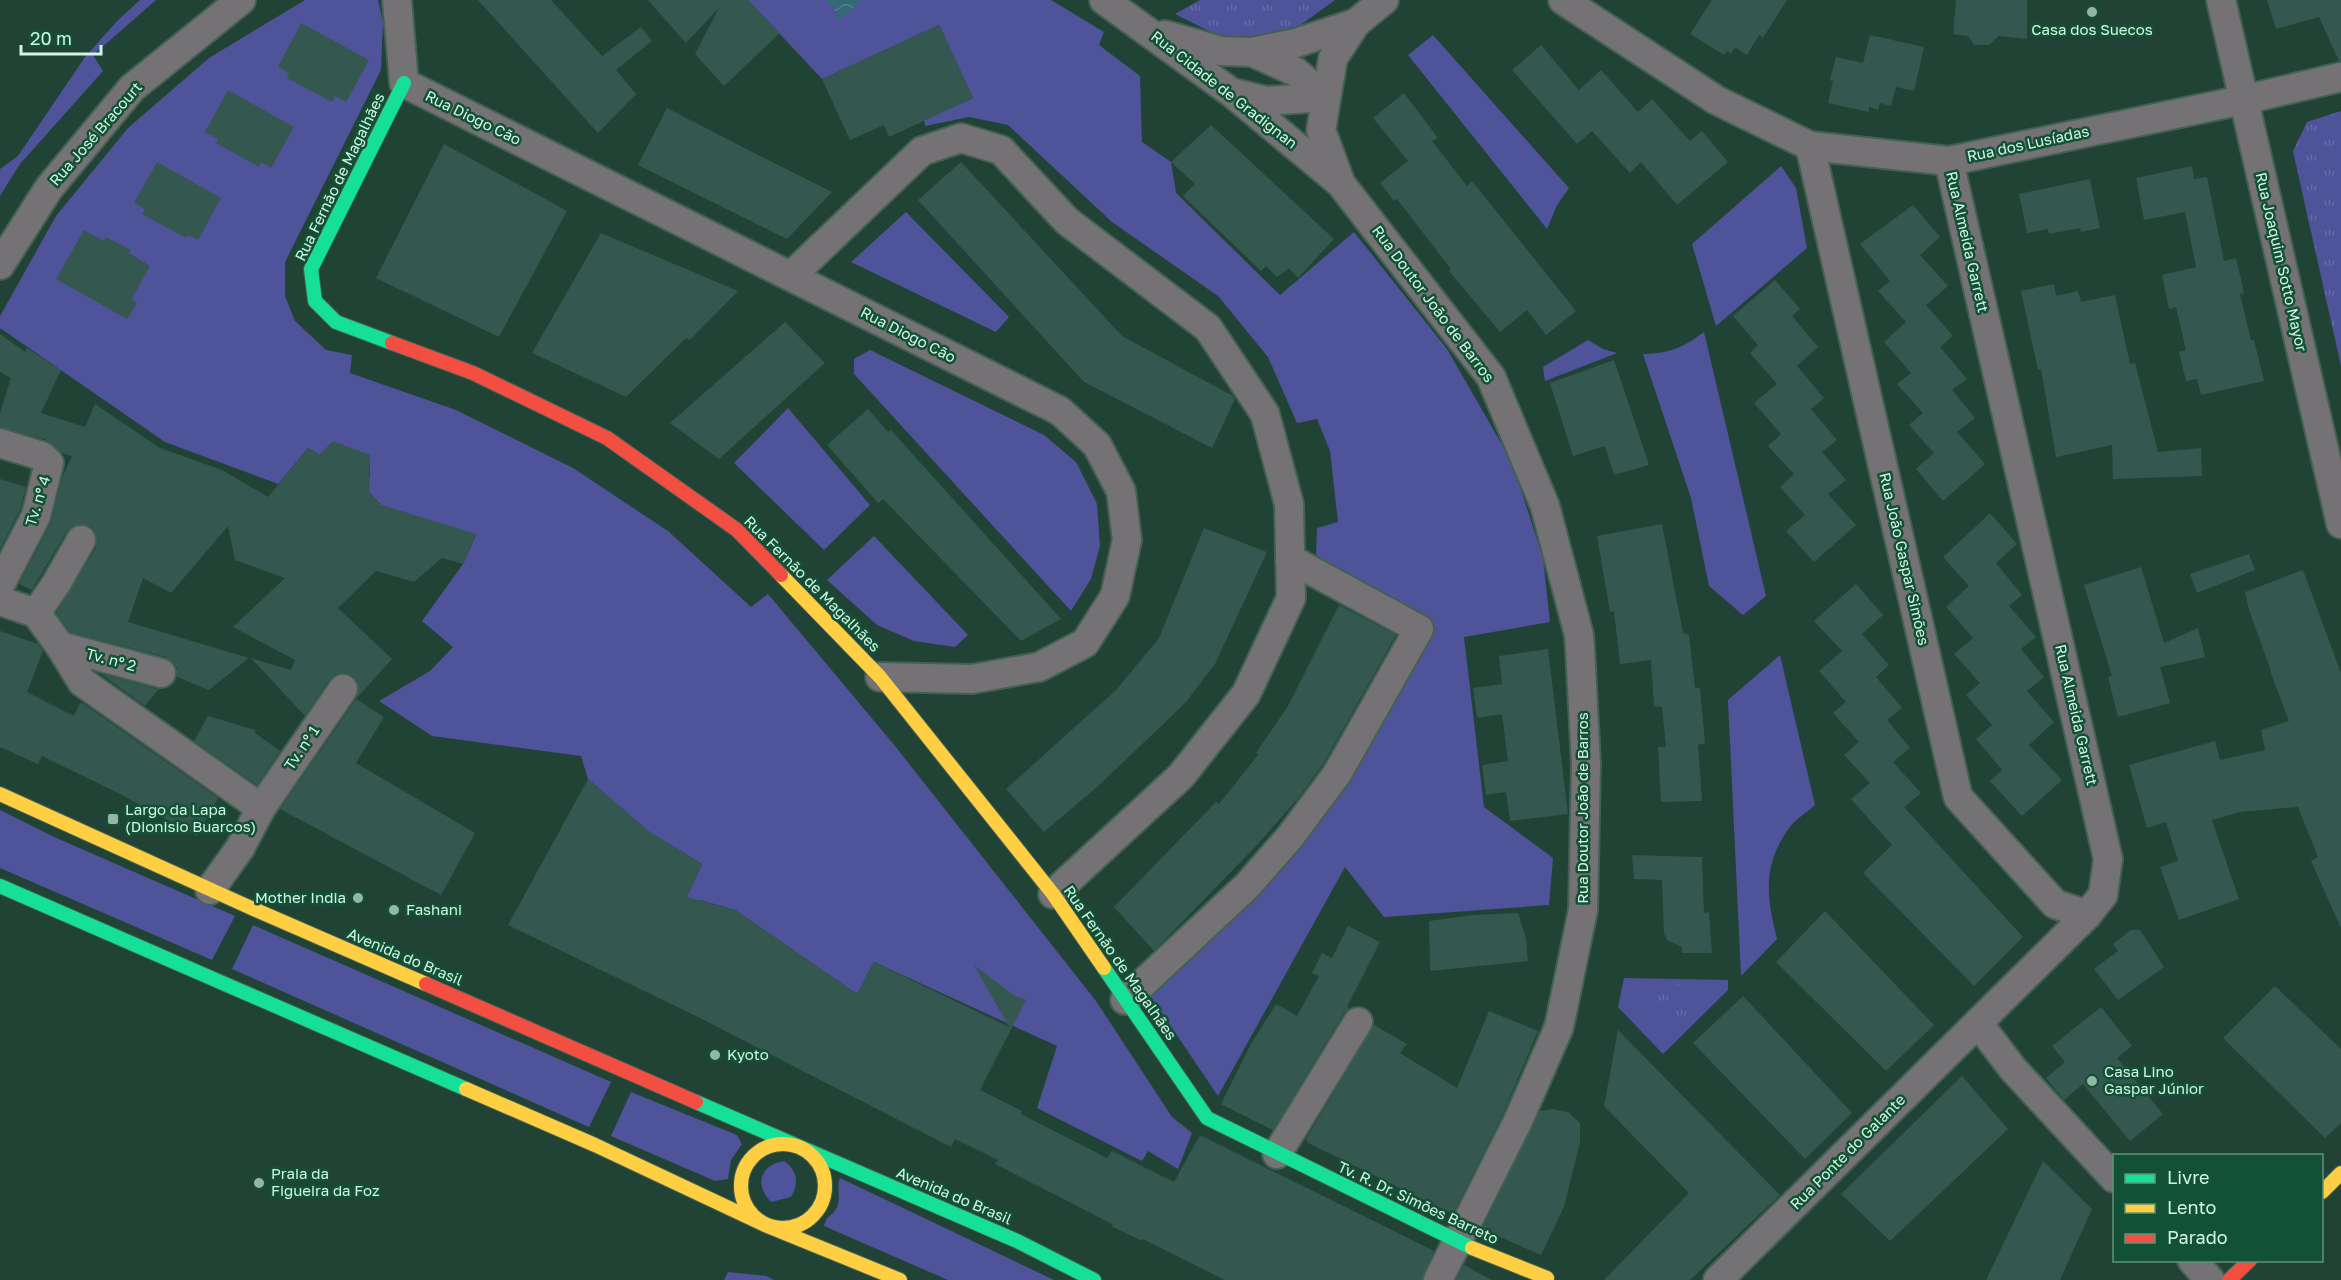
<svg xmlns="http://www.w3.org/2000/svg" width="2341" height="1280" viewBox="0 0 2341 1280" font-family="'Golos Text',sans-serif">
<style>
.green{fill:#4f539a}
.park{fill:url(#park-tufts)}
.water{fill:url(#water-waves)}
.building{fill:#34584f}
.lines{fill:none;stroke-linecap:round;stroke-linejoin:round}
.street-casing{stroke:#436153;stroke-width:32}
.fast-casing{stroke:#436153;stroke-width:16}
.slow-casing{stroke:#436153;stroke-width:16}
.jam-casing{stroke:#436153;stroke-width:16}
.street{stroke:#757275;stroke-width:28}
.fast{stroke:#16e098;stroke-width:14}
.slow{stroke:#ffcf43;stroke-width:14}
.jam{stroke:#f24e42;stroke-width:14}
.poi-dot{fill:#93b7a5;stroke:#135137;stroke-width:2}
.labels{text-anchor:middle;stroke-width:5;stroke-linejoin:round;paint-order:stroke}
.poi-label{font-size:15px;fill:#d1f6e1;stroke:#135137;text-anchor:start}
.street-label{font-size:15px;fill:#d1f6e1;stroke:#135137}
</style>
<defs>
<pattern id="park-tufts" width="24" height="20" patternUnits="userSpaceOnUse" patternTransform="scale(1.5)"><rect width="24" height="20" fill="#4f539a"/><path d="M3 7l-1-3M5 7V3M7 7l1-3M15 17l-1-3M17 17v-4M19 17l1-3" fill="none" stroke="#676ca8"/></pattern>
<pattern id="water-waves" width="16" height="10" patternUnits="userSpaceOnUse" patternTransform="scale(1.5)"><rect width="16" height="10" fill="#336877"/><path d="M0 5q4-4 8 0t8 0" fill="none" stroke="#507e8a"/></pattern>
</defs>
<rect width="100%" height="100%" fill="#214335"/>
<!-- green -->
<g class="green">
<polygon points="140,0 156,0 93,55 103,71 20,164 0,196 0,169 18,156 85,57 118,20"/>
<polygon points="305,0 378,0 383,22 381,70 285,262 285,296 295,321 326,350 352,355 350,373 456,410 573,468 668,531 751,607 768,594 895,746 1096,1001 1172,1117 1192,1133 1178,1169 1148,1151 1142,1161 1037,1108 1057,1046 874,962 857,994 735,910 700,900 685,901 702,864 648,831 588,779 581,756 432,736 379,701 430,671 453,647 422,621 463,564 476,535 381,505 362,485 370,477 370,455 319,455 308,448 278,484 165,442 0,328 0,316 56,216 128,128 209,58"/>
<polygon points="748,0 1051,0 1104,32 1099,45 1140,76 1142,142 1171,162 1176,193 1280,295 1354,232 1447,349 1512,462 1543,558 1550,622 1464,637 1484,807 1553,858 1549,905 1384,917 1345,867 1218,1096 1145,988 1250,892 1424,627 1407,605 1316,557 1317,528 1338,522 1330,451 1317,419 1297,423 1268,357 1218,296 1112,222 1008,125 969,117 925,126 924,120 973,98 939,25 822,79"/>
<polygon points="1433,35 1569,188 1557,205 1547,229 1408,55"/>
<polygon points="1781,166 1796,188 1807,248 1716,326 1692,244"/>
<polygon points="906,212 1009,317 996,332 851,262"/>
<path d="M1704 332 1766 596 1743 615 1709 586 1691 498 1643 354C1671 353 1682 348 1704 332Z"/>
<polygon points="1588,340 1603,349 1617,353 1545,381 1543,367"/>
<polygon points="870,350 1044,435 1076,462 1097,504 1100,546 1091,579 1071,611 854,374 854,359"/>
<polygon points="788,408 870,505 824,550 734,463"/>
<polygon points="874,536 968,635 955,647 914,641 877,625 827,580"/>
<path d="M1780 655 1815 805C1806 813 1793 821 1787 831 1762 868 1767 898 1777 939L1741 976 1728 700Z"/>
<polygon points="0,810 52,836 235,916 212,960 0,868"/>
<polygon points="253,925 611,1082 589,1127 232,969"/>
<polygon points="1624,978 1728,980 1728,990 1663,1054 1618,1007"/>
<polygon points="631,1092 737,1135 742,1144 731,1160 728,1179 715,1181 611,1136"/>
<path d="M784 1161C798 1171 799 1183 791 1197L771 1202C754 1185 760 1165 784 1161Z"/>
<path d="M840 1178 1054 1280H948L824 1226C826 1216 832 1216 836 1209 842 1200 836 1188 840 1178Z"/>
<polygon points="728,1272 766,1276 774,1280 724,1280"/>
</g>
<!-- park -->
<g class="park">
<polygon points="1200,0 1335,0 1299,26 1239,46 1175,14"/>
<polygon points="2341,111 2341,366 2293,151 2307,122"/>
<circle cx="1672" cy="1004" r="21"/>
</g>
<!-- water -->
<polygon class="water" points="826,0 859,0 856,6 840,20 834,8"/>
<!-- building -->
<g class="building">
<polygon points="478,0 551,0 602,56 641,27 652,41 616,70 636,94 598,133"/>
<polygon points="648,0 748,0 780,33 724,86 695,54 719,8 686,43"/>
<polygon points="1712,0 1787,0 1763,38 1759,35 1747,55 1735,47 1731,54 1727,51 1724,55 1690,34"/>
<polygon points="1956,0 2027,0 2027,39 1999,36 1989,45 1974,45 1968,36 1953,34"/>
<polygon points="2267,0 2341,0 2341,61 2339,61 2319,17 2276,29"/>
<polygon points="301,23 369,60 346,102 335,96 332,102 287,78 289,73 278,67"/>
<polygon points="939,25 973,98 889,137 884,125 850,140 822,79"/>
<polygon points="1870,35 1924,47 1914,91 1896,87 1891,106 1880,103 1878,110 1869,107 1869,112 1828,103 1833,81 1830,80 1836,57 1863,63"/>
<polygon points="1541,45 1579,90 1601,70 1638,112 1652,99 1690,141 1702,131 1728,162 1677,205 1641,162 1630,173 1592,131 1577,144 1512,70"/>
<polygon points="228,90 294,127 271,168 261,162 259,167 216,143 218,139 205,132"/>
<polygon points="1404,93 1438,138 1432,141 1467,186 1472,181 1576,311 1546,335 1527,310 1500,332 1449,271 1451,269 1397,199 1394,201 1380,183 1408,161 1373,118"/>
<polygon points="667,108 772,162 832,192 787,239 638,165"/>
<polygon points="1211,125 1334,239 1298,278 1289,268 1277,277 1266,266 1261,271 1183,196 1195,184 1171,162"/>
<polygon points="444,144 567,211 499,337 376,278"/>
<polygon points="157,162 221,198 198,240 189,235 186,238 142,214 145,209 134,203"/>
<polygon points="961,162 1122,336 1233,396 1235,399 1212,448 1084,382 918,200"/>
<polygon points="2192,166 2194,179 2207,177 2224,261 2236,258 2244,293 2240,294 2251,340 2254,340 2264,381 2201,395 2197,379 2186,381 2179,352 2186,350 2176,307 2169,309 2162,275 2196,267 2185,212 2144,220 2136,178"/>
<polygon points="2090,179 2100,228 2081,232 2080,228 2049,234 2048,229 2027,233 2019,194"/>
<polygon points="1913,205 1940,237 1920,255 1948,286 1926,305 1953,336 1940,347 1967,379 1952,390 1975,418 1957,432 1985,464 1943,501 1916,469 1934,453 1909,425 1923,413 1897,384 1911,373 1884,342 1906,322 1878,291 1890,281 1860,244"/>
<polygon points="84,230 104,241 106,237 131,250 129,253 150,266 132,299 137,303 127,319 56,279"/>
<polygon points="601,233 738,291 690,340 686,338 626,397 532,353"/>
<polygon points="1775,280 1800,309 1792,316 1818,347 1797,366 1824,398 1811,409 1837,440 1822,452 1846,480 1828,494 1856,525 1814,562 1786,531 1805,515 1780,487 1794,474 1768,446 1781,434 1754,403 1777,384 1750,353 1758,345 1733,316"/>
<polygon points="2054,284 2056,296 2078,291 2081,302 2115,295 2130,364 2135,363 2158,452 2201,448 2202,476 2113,479 2112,445 2056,457 2041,369 2038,370 2021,291"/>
<polygon points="785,322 825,363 719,459 670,423"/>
<polygon points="0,334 25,352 27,348 61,370 41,413 85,427 95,404 160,448 222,470 268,497 308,448 319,455 333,441 370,455 369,493 381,505 476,534 463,564 442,558 414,582 376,571 338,608 392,659 356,699 384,717 356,763 475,833 441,895 280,809 357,698 359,691 358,682 353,676 345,673 335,674 329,680 305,716 251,658 291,670 295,660 233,627 285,578 235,560 228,526 171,593 143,578 128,622 249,658 209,690 177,677 177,668 173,662 166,657 70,632 56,613 96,548 97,539 95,531 90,526 80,524 72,526 67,531 32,590 19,584 51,523 62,478 72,456 62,453 47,440 0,427 0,413 11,378 0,372"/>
<polygon points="1614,360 1649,465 1614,475 1605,446 1573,456 1550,383"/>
<polygon points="868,409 888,432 891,430 1061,619 1021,641 883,499 878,503 827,445"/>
<polygon points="0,479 26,487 20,510 0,549"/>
<polygon points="1990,513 2017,544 1996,563 2022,595 2009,606 2036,637 2021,649 2044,677 2027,691 2054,722 2029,745 2062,780 2022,816 1990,781 2002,770 1976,739 1992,725 1966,695 1980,683 1954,654 1973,638 1946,607 1969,586 1943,557"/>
<polygon points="1662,524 1683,633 1689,635 1695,688 1700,688 1705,743 1698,745 1702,801 1661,802 1658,747 1666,747 1662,707 1654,706 1651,660 1620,664 1614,611 1610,612 1597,536"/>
<polygon points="1204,528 1267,552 1215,664 1186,702 1154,733 1097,787 1044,832 1006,789 1116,690 1159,638"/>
<polygon points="2249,554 2255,570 2197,593 2190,574"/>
<polygon points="2141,567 2164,643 2198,628 2205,657 2160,667 2170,703 2118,717 2108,677 2112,676 2084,585"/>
<polygon points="2303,570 2341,673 2341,928 2311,861 2318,857 2298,807 2240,812 2212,820 2239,899 2179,920 2160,867 2178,861 2166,822 2147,828 2129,765 2215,741 2220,760 2265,750 2261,730 2289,721 2270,671 2271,671 2249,610 2245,592"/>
<polygon points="1856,584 1883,615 1862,634 1889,665 1876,677 1902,708 1887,720 1910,748 1893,762 1921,793 1904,807 2023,937 1974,986 1863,873 1892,845 1851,799 1870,783 1844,755 1859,742 1833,713 1846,702 1819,671 1842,651 1814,621"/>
<polygon points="1339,605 1396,635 1324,763 1299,797 1259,843 1154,951 1114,907 1216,802 1219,804 1258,755 1256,753 1288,706"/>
<polygon points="0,631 38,644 43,651 27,692 74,716 80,703 84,704 218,798 197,836 120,794 42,756 38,764 0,747"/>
<polygon points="1548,649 1568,814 1510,821 1506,792 1486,795 1482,765 1508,761 1502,714 1477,718 1473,688 1502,684 1499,656"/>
<polygon points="101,674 157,689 159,689 145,706"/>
<polygon points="208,716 255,730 255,733 280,751 257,785 194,741"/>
<polygon points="588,779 648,831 702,864 687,897 735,910 857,994 874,962 1009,1027 974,965 1015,996 1026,1000 980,1090 1022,1111 1021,1114 1107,1158 1112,1151 1174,1182 1200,1135 1434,1251 1422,1280 1225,1280 1143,1239 1142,1241 1111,1226 1112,1224 1081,1208 995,1164 998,1160 955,1139 951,1147 698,1017 508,925"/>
<polygon points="1632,855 1702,857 1704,913 1709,912 1712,953 1682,953 1682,947 1667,940 1664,933 1662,880 1634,879"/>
<polygon points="1825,911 1934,1025 1886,1071 1776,962"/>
<polygon points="1518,913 1526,938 1528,961 1430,971 1429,921 1473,915"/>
<polygon points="1348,926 1380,942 1347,1007 1349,1008 1344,1013 1273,1130 1221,1104 1251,1044 1276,1004 1297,1016 1319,976 1312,973 1322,953 1332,958"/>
<polygon points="2131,930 2140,930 2164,967 2118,1000 2094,969 2118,951 2113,944"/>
<polygon points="2275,986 2341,1049 2341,1123 2325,1138 2223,1038"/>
<polygon points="1743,996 1852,1113 1805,1159 1693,1043"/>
<polygon points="2101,1007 2132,1046 2117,1058 2163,1114 2130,1141 2083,1084 2064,1100 2046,1078 2065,1062 2052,1046"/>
<polygon points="1489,1011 1538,1031 1503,1114 1453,1214 1308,1143 1306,1139 1374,1025 1407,1044 1400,1053 1457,1088"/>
<polygon points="1618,1030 1780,1195 1690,1280 1604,1280 1689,1193 1604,1106"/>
<polygon points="1962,1076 2008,1129 1890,1241 1841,1194"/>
<polygon points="1552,1109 1568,1112 1580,1123 1580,1142 1564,1207 1541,1255 1482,1229 1540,1111"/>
<polygon points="2043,1161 2092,1209 2060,1280 1986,1280"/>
<polygon points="1464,1265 1492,1280 1456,1280"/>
</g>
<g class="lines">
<defs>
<g id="street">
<polyline points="397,0 404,83 1060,411 1097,445 1121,491 1127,540 1115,596 1085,643 1039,667 972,679 880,677"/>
<polyline points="1104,0 1232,93 1339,182"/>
<polyline points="1563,0 1716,100 1810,146 1949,161 2243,100 2341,77"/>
<polyline points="2221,0 2341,524"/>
<polyline points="1356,23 1333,58 1321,130 1341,184 1491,377 1545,506 1579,635 1580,648 1586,764 1583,910 1559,1027 1518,1121 1438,1280"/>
<polyline points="1165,35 1221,51 1252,52 1296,43 1356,23 1384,0"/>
<polyline points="1252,52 1296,72 1325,97"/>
<polyline points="1234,93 1267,101 1325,97"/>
<polyline points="1810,146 1958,797 2055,904 2087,915"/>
<polyline points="0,265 49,188 132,88 241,0"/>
<polyline points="791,276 922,151 961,138 1001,150 1067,221 1208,328 1265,414 1289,504 1291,598 1246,694 1181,776 1053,894"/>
<polyline points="0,443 42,456 49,463 36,516 0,585"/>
<polyline points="0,601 36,613 60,646 82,682 261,808 240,848 210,890"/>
<polyline points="36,613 56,584 81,540"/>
<polyline points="60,646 161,673"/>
<polyline points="261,808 343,689"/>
<polyline points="1125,1000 1247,886 1290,837 1337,774 1419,629 1290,559"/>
<polyline points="1978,1023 2013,1069 2114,1178"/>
<polyline points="1277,1154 1358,1022"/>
<polyline points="2192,1260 2210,1280"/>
<polyline points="1718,1280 2087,915 2103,895 2108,859 1949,161"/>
</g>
<g id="fast">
<polyline points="392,343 336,322 315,301 311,269 404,83"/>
<polyline points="0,886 466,1089"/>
<polyline points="1104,968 1207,1118 1472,1248"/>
<polyline points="696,1102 1017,1241 1094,1280"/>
</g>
<g id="slow">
<polyline points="781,575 880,677 1053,894 1104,968"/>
<polyline points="0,794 249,907 426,984"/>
<polyline points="466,1089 595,1145 765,1225 900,1280"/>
<circle cx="783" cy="1186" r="42"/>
<polyline points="2322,1192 2341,1173"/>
<polyline points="1472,1248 1547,1278"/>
</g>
<g id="jam">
<polyline points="392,343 473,373 607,438 737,530 781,575"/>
<polyline points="426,984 696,1102"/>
<polyline points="2229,1280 2250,1260"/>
</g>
</defs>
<!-- street casing -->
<use href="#street" class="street-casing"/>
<!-- fast casing -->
<use href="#fast" class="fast-casing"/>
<!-- slow casing -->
<use href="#slow" class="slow-casing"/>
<!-- jam casing -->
<use href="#jam" class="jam-casing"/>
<!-- street -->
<use href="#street" class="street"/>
<!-- fast -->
<use href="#fast" class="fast"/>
<!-- slow -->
<use href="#slow" class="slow"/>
<!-- jam -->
<use href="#jam" class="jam"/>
</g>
<!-- markers -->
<g class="poi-dot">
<circle cx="2092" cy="12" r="6"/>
<rect x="107" y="813" width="12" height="12" rx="3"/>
<circle cx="358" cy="898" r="6"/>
<circle cx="394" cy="910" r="6"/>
<circle cx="715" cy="1055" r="6"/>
<circle cx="2092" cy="1081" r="6"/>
<circle cx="259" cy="1183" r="6"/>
</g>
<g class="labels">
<!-- poi labels -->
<g class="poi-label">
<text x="2092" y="35" text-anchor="middle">Casa dos Suecos</text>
<text x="125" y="815">Largo da Lapa<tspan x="125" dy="17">(Dionisio Buarcos)</tspan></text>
<text x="346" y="903" text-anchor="end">Mother India</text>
<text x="406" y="915">Fashani</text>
<text x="727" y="1060">Kyoto</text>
<text x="2104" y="1077">Casa Lino<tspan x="2104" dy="17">Gaspar Júnior</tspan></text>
<text x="271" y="1179">Praia da<tspan x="271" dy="17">Figueira da Foz</tspan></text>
</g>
<!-- street labels -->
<g class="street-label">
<text transform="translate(1224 90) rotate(38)" y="5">Rua Cidade de Gradignan</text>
<text transform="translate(473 118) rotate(26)" y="5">Rua Diogo Cão</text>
<text transform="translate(96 134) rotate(-49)" y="5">Rua José Bracourt</text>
<text transform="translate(2028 144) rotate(-12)" y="5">Rua dos Lusíadas</text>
<text transform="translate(340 177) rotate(-64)" y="5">Rua Fernão de Magalhães</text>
<text transform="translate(1967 242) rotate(77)" y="5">Rua Almeida Garrett</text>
<text transform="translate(2281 262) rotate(77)" y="5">Rua Joaquim Sotto Mayor</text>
<text transform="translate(1433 304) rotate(53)" y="5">Rua Doutor João de Barros</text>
<text transform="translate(908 335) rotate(27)" y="5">Rua Diogo Cão</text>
<text transform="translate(38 501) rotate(-73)" y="5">Tv. nº 4</text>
<text transform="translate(1904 559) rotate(77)" y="5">Rua João Gaspar Simões</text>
<text transform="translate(812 584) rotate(45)" y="5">Rua Fernão de Magalhães</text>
<text transform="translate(111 660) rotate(15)" y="5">Tv. nº 2</text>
<text transform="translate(2076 715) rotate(77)" y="5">Rua Almeida Garrett</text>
<text transform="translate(302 748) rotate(-56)" y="5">Tv. nº 1</text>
<text transform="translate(1583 808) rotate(-90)" y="5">Rua Doutor João de Barros</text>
<text transform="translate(405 957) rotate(23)" y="5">Avenida do Brasil</text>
<text transform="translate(1120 963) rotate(55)" y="5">Rua Fernão de Magalhães</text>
<text transform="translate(1848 1152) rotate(-45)" y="5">Rua Ponte do Galante</text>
<text transform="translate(954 1196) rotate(23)" y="5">Avenida do Brasil</text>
<text transform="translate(1418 1203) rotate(25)" y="5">Tv. R. Dr. Simões Barreto</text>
</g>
</g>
<!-- legend -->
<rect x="2113" y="1154" width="210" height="108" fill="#135137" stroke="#5f937b" stroke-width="1.5"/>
<rect x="2125" y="1174" width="30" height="9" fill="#16e098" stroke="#5f937b" stroke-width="1.5"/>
<text x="2167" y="1184" font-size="18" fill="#d1f6e1">Livre</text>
<rect x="2125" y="1204" width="30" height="9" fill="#ffcf43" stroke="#5f937b" stroke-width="1.5"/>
<text x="2167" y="1214" font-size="18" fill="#d1f6e1">Lento</text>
<rect x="2125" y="1234" width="30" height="9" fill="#f24e42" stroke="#5f937b" stroke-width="1.5"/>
<text x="2167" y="1244" font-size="18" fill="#d1f6e1">Parado</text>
<!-- scale -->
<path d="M21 45v9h80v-9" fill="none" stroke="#d1f6e1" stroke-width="3"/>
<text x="30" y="45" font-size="18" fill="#d1f6e1" stroke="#135137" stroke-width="4.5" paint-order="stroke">20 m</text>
</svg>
